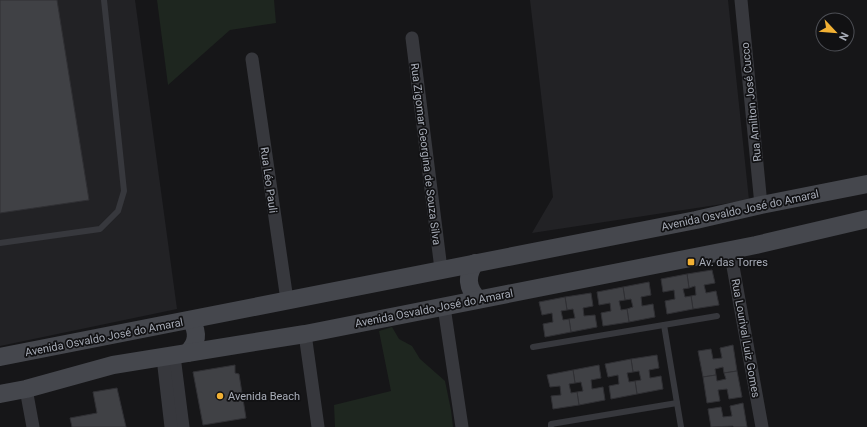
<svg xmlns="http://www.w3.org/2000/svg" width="867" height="427" viewBox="0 0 867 427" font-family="Roboto,sans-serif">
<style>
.built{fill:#222225}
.green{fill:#1e261f}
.building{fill:#404145;stroke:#303034}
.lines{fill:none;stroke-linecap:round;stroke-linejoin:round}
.lane{stroke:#37383d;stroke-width:6}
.street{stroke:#37383d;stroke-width:13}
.secondary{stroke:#45474d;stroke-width:18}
.poi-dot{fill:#f2b134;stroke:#111113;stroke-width:1.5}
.labels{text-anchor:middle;stroke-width:3.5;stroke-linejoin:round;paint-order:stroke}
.street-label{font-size:11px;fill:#a8adb8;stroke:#111113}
.poi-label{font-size:11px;fill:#a8adb8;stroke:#111113;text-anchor:start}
</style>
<rect width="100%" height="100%" fill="#161618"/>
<!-- built -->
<g class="built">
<polygon points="0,0 135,0 177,309 0,346"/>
<polygon points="530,0 728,0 749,200 532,233 553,197"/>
</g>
<!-- green -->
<g class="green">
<polygon points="157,0 274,0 276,23 230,30 168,85"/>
<polygon points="392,327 399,339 412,346 420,359 445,381 451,410 453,427 335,427 334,405 391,391 379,331"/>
</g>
<!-- building -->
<g class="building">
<polygon points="0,0 57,0 89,200 0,213"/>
<polygon points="712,270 715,283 704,285 706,293 716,291 719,305 693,309 691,296 696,295 695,286 689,288 687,274"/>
<polygon points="687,274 689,288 683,289 685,297 691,296 693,309 667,314 665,301 675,299 674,290 663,292 661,279"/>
<polygon points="649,282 651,295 641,297 642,306 653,304 655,317 629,322 627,309 633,307 631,299 625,300 623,287"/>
<polygon points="623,287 625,300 619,301 621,310 627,309 629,322 603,326 601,313 611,311 610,303 599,305 597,292"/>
<polygon points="591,293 593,306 583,308 584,316 595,315 597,327 571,332 569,319 575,318 573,309 567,310 565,297"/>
<polygon points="565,297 567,310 561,311 563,320 569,319 571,332 545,337 543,324 553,322 552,313 542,315 539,302"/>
<polygon points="733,345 737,371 724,373 723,367 715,369 716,375 703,377 698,351 711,349 713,359 722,358 720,348"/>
<polygon points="657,355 659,368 649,370 650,378 661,376 663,389 637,394 635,381 641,380 639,371 633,372 631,359"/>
<polygon points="631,359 633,372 627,373 629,382 635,381 637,394 611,399 609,386 619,384 618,375 608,377 605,364"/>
<polygon points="235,365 235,373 239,374 246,418 203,425 193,372"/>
<polygon points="599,365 601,378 591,380 592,389 603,387 605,400 579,405 577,392 583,391 581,382 575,383 573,370"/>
<polygon points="573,370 575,383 569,384 571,393 577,392 579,405 553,409 551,396 561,395 560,386 550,387 547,375"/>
<polygon points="737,371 742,397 729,399 727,389 718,390 720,401 707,403 703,377 716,375 717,381 726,379 724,373"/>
<polygon points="117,388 126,427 72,427 70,418 97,413 93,392"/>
<polygon points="743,403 747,427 734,427 733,426 711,427 708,409 721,407 723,417 732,416 730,406"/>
</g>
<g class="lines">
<!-- lane -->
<g class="lane">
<polyline points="0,243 100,229 118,211 124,191 104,0"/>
<polyline points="664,325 681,427"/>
<polyline points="533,347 717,316"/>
<polyline points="551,427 551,424 677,403"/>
</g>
<!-- street -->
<g class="street">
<polyline points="741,0 761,205"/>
<polyline points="412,38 441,269"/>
<polyline points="252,59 287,300"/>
<polyline points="730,250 762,427"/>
<polyline points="444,307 462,427"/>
<polyline points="305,334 318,427"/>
<polyline points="174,356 183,427"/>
<polyline points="163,358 171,427"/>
<polyline points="26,389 33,427"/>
</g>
<!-- secondary -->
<g class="secondary">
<path d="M475 263C466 276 467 288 478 299"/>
<path d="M187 353C198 343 198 332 191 320"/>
<polyline points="0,357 696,220 761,205 867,184"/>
<polyline points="0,394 26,389 113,365 305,334 756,245 867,219"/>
</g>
</g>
<!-- markers -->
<g class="poi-dot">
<rect x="687" y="258" width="8" height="8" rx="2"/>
<circle cx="220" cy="396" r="4"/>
</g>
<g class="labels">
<!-- street labels -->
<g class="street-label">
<text transform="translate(751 102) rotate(-96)" y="4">Rua Amilton José Cucco</text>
<text transform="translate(426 154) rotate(83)" y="4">Rua Zigomar Georgina de Souza Silva</text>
<text transform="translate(269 180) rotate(82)" y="4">Rua Léo Pauli</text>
<text transform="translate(740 210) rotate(-12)" y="4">Avenida Osvaldo José do Amaral</text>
<text transform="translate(434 308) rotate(-11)" y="4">Avenida Osvaldo José do Amaral</text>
<text transform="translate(104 337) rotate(-11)" y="4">Avenida Osvaldo José do Amaral</text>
<text transform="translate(746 338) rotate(80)" y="4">Rua Lourival Luiz Gomes</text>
</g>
<!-- poi labels -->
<g class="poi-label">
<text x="699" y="266">Av. das Torres</text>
<text x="228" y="400">Avenida Beach</text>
</g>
</g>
<!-- north arrow -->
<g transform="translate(835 32) rotate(116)"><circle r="19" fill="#111113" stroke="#4d4f55"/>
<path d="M0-3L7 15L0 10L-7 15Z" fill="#f2b134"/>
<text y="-6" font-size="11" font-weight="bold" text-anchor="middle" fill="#a8adb8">N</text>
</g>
</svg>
